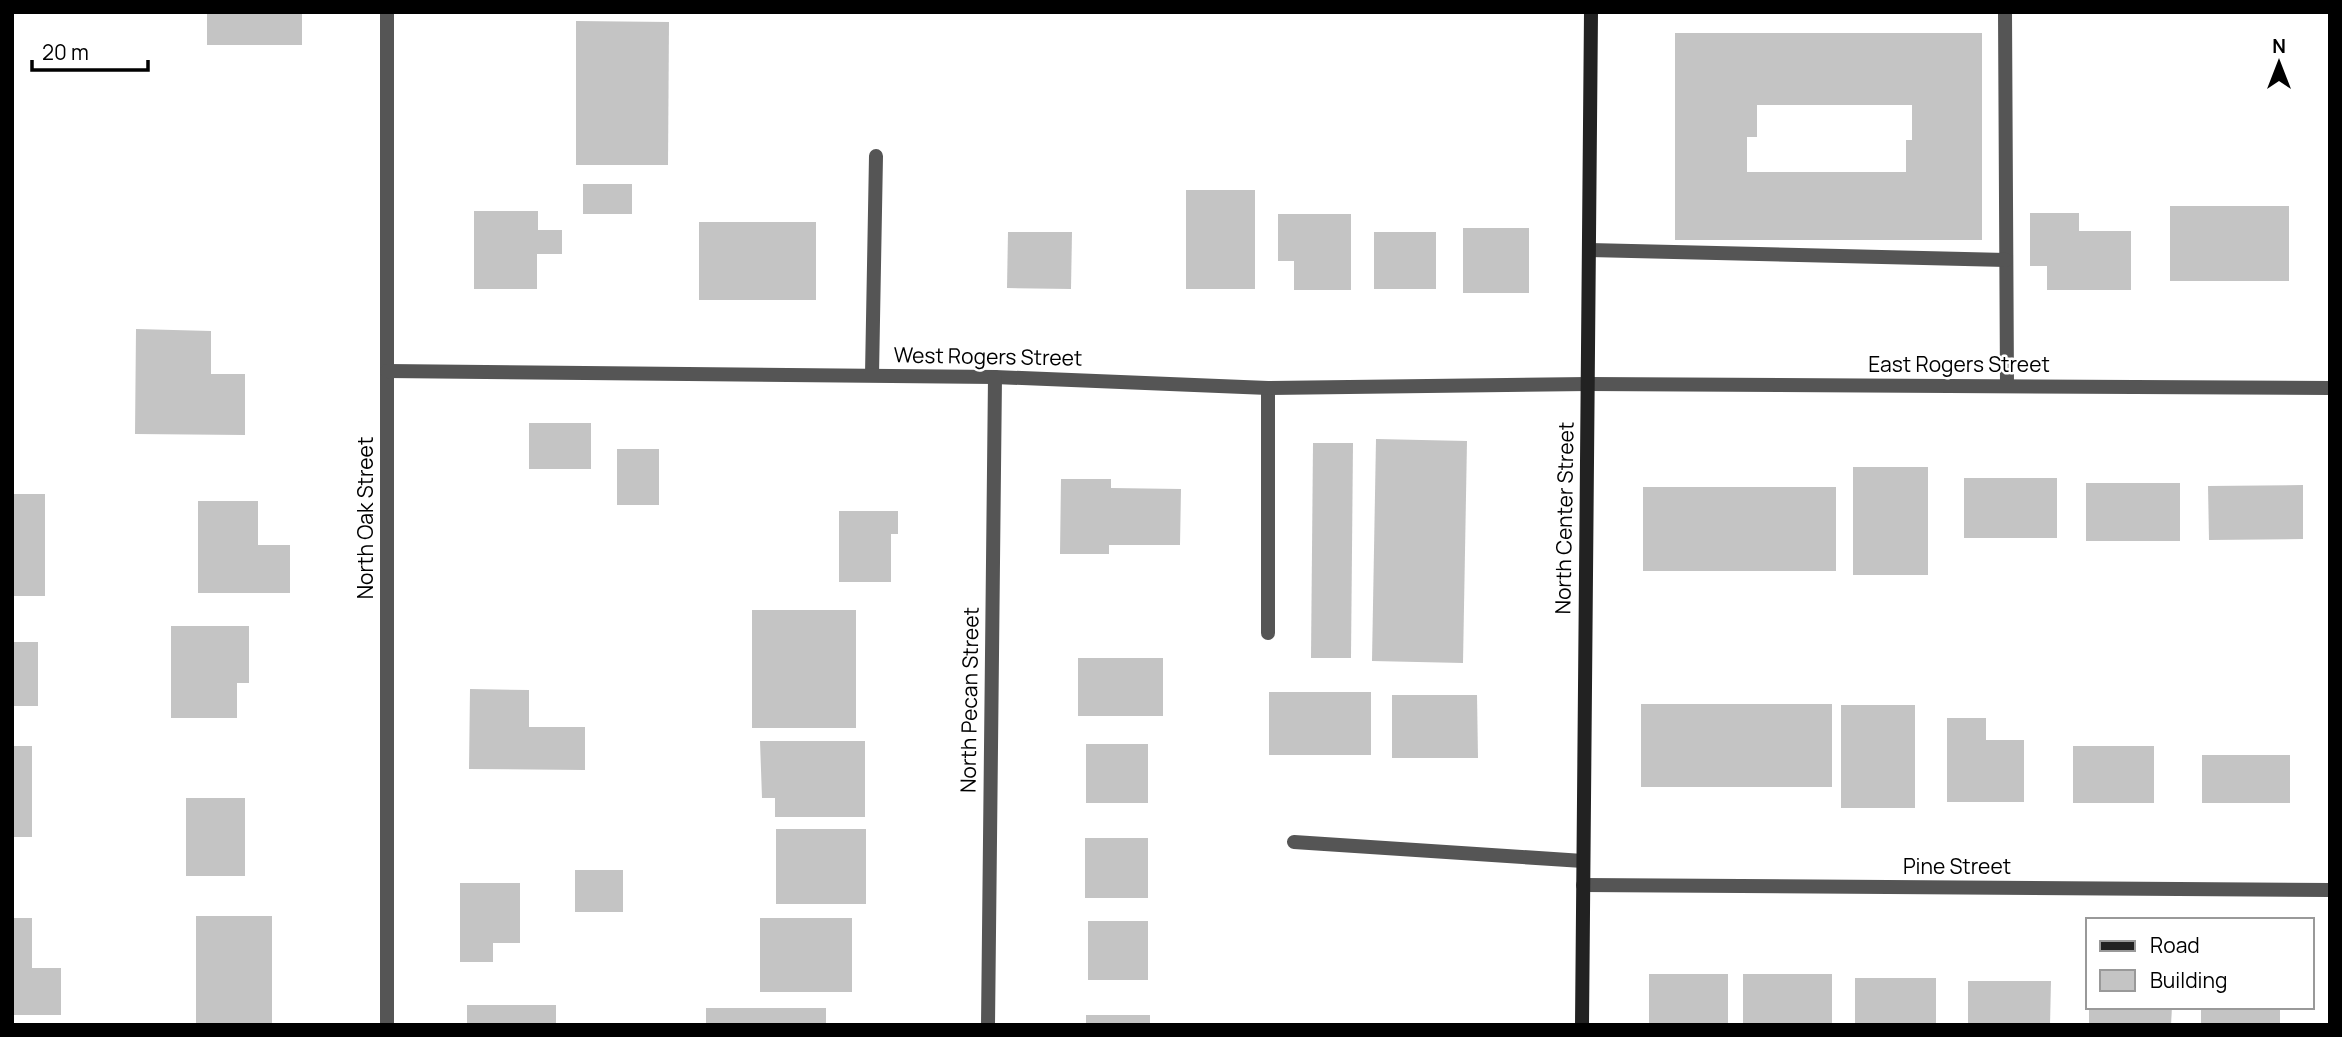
<svg xmlns="http://www.w3.org/2000/svg" width="2342" height="1037" viewBox="0 0 2342 1037" font-family="Manrope,sans-serif">
<style>
.building{fill:#c4c4c4;fill-rule:evenodd}
.lines{fill:none;stroke-linecap:round;stroke-linejoin:round}
.service{stroke:#555;stroke-width:14}
.minor{stroke:#555;stroke-width:14}
.secondary{stroke:#222;stroke-width:14}
.labels{text-anchor:middle;stroke-width:5;stroke-linejoin:round;paint-order:stroke}
.street-label{font-size:21px;fill:#000;stroke:#fff}
</style>
<rect width="100%" height="100%" fill="#fff"/>
<!-- building -->
<g class="building">
<rect x="207" y="12" width="95" height="33"/>
<polygon points="576,21 669,22 668,165 576,165"/>
<path d="M1675 33H1982V240H1675ZM1757 105H1912V140H1906V172H1747V137H1757Z"/>
<rect x="583" y="184" width="49" height="30"/>
<rect x="1186" y="190" width="69" height="99"/>
<rect x="2170" y="206" width="119" height="75"/>
<polygon points="474,211 538,211 538,230 562,230 562,254 537,254 537,289 474,289"/>
<polygon points="2030,213 2079,213 2079,231 2131,231 2131,290 2047,290 2047,266 2030,266"/>
<polygon points="1278,214 1351,214 1351,290 1294,290 1294,261 1278,261"/>
<rect x="699" y="222" width="117" height="78"/>
<rect x="1463" y="228" width="66" height="65"/>
<polygon points="1008,232 1072,232 1071,289 1007,288"/>
<rect x="1374" y="232" width="62" height="57"/>
<polygon points="136,329 211,331 211,374 245,374 245,435 135,434"/>
<rect x="529" y="423" width="62" height="46"/>
<polygon points="1376,439 1467,441 1463,663 1372,661"/>
<polygon points="1313,443 1353,443 1351,658 1311,658"/>
<rect x="617" y="449" width="42" height="56"/>
<rect x="1853" y="467" width="75" height="108"/>
<rect x="1964" y="478" width="93" height="60"/>
<polygon points="1061,479 1111,479 1111,488 1181,489 1180,545 1109,545 1109,554 1060,554"/>
<rect x="2086" y="483" width="94" height="58"/>
<polygon points="2303,485 2303,539 2209,540 2208,486"/>
<rect x="1643" y="487" width="193" height="84"/>
<rect x="12" y="494" width="33" height="102"/>
<polygon points="198,501 258,501 258,545 290,545 290,593 198,593"/>
<polygon points="839,511 898,511 898,534 891,534 891,582 839,582"/>
<rect x="752" y="610" width="104" height="118"/>
<polygon points="171,626 249,626 249,683 237,683 237,718 171,718"/>
<rect x="12" y="642" width="26" height="64"/>
<rect x="1078" y="658" width="85" height="58"/>
<polygon points="470,689 529,690 529,727 585,727 585,770 469,769"/>
<rect x="1269" y="692" width="102" height="63"/>
<polygon points="1392,695 1477,695 1478,758 1392,758"/>
<rect x="1641" y="704" width="191" height="83"/>
<rect x="1841" y="705" width="74" height="103"/>
<polygon points="1947,718 1986,718 1986,740 2024,740 2024,802 1947,802"/>
<polygon points="760,741 865,741 865,817 775,817 775,798 762,798"/>
<rect x="1086" y="744" width="62" height="59"/>
<rect x="12" y="746" width="20" height="91"/>
<rect x="2073" y="746" width="81" height="57"/>
<rect x="2202" y="755" width="88" height="48"/>
<rect x="186" y="798" width="59" height="78"/>
<rect x="776" y="829" width="90" height="75"/>
<rect x="1085" y="838" width="63" height="60"/>
<rect x="575" y="870" width="48" height="42"/>
<polygon points="460,883 520,883 520,943 493,943 493,962 460,962"/>
<rect x="196" y="916" width="76" height="109"/>
<polygon points="12,918 32,918 32,968 61,968 61,1015 12,1015"/>
<rect x="760" y="918" width="92" height="74"/>
<rect x="1088" y="921" width="60" height="59"/>
<rect x="1649" y="974" width="79" height="51"/>
<rect x="1743" y="974" width="89" height="50"/>
<rect x="1855" y="978" width="81" height="47"/>
<polygon points="1968,981 2051,981 2050,1025 1968,1025"/>
<rect x="467" y="1005" width="89" height="20"/>
<polygon points="2089,1007 2172,1007 2171,1025 2089,1025"/>
<rect x="2201" y="1007" width="79" height="18"/>
<rect x="706" y="1008" width="120" height="17"/>
<rect x="1086" y="1015" width="64" height="10"/>
</g>
<g class="lines">
<!-- service -->
<g class="service">
<polyline points="2005,12 2007,386"/>
<polyline points="1589,250 2006,260"/>
<polyline points="872,375 876,156"/>
<polyline points="1268,388 1268,633"/>
<polyline points="1294,842 1583,861"/>
</g>
<!-- minor -->
<g class="minor">
<polyline points="387,12 387,1025"/>
<polyline points="387,371 995,377 1268,388 1588,384 2330,388"/>
<polyline points="1583,885 2330,890"/>
<polyline points="988,1025 995,377"/>
</g>
<!-- secondary -->
<polyline class="secondary" points="1582,1025 1591,12"/>
</g>
<g class="labels">
<!-- street labels -->
<g class="street-label">
<text transform="translate(988 357) rotate(1)" y="7">West Rogers Street</text>
<text x="1959" y="372">East Rogers Street</text>
<text transform="translate(366 518) rotate(-90)" y="7">North Oak Street</text>
<text transform="translate(1565 518) rotate(-89)" y="7">North Center Street</text>
<text transform="translate(970 700) rotate(-89)" y="7">North Pecan Street</text>
<text x="1957" y="874">Pine Street</text>
</g>
</g>
<!-- border -->
<rect width="2342" height="1037" fill="none" stroke="#000000" stroke-width="28"/>
<!-- legend -->
<rect x="2086" y="918" width="228" height="91" fill="#ffffff" stroke="#999999" stroke-width="2"/>
<rect x="2100" y="941" width="35" height="10" fill="#222222" stroke="#999999" stroke-width="2"/>
<text x="2150" y="953" font-size="21" fill="#000000">Road</text>
<rect x="2100" y="970" width="35" height="21" fill="#c4c4c4" stroke="#999999" stroke-width="2"/>
<text x="2150" y="988" font-size="21" fill="#000000">Building</text>
<!-- north arrow -->
<g transform="translate(2279 63)" stroke="#ffffff" stroke-width="5" paint-order="stroke">
<path d="M0-5L12 26L0 18L-12 26Z" fill="#000000"/>
<text y="-10" font-size="19" font-weight="bold" text-anchor="middle" fill="#000000">N</text>
</g>
<!-- scale -->
<path d="M32 60v10h116v-10" fill="none" stroke="#000000" stroke-width="3.5"/>
<text x="42" y="60" font-size="21" fill="#000000" stroke="#ffffff" stroke-width="5" paint-order="stroke">20 m</text>
</svg>
